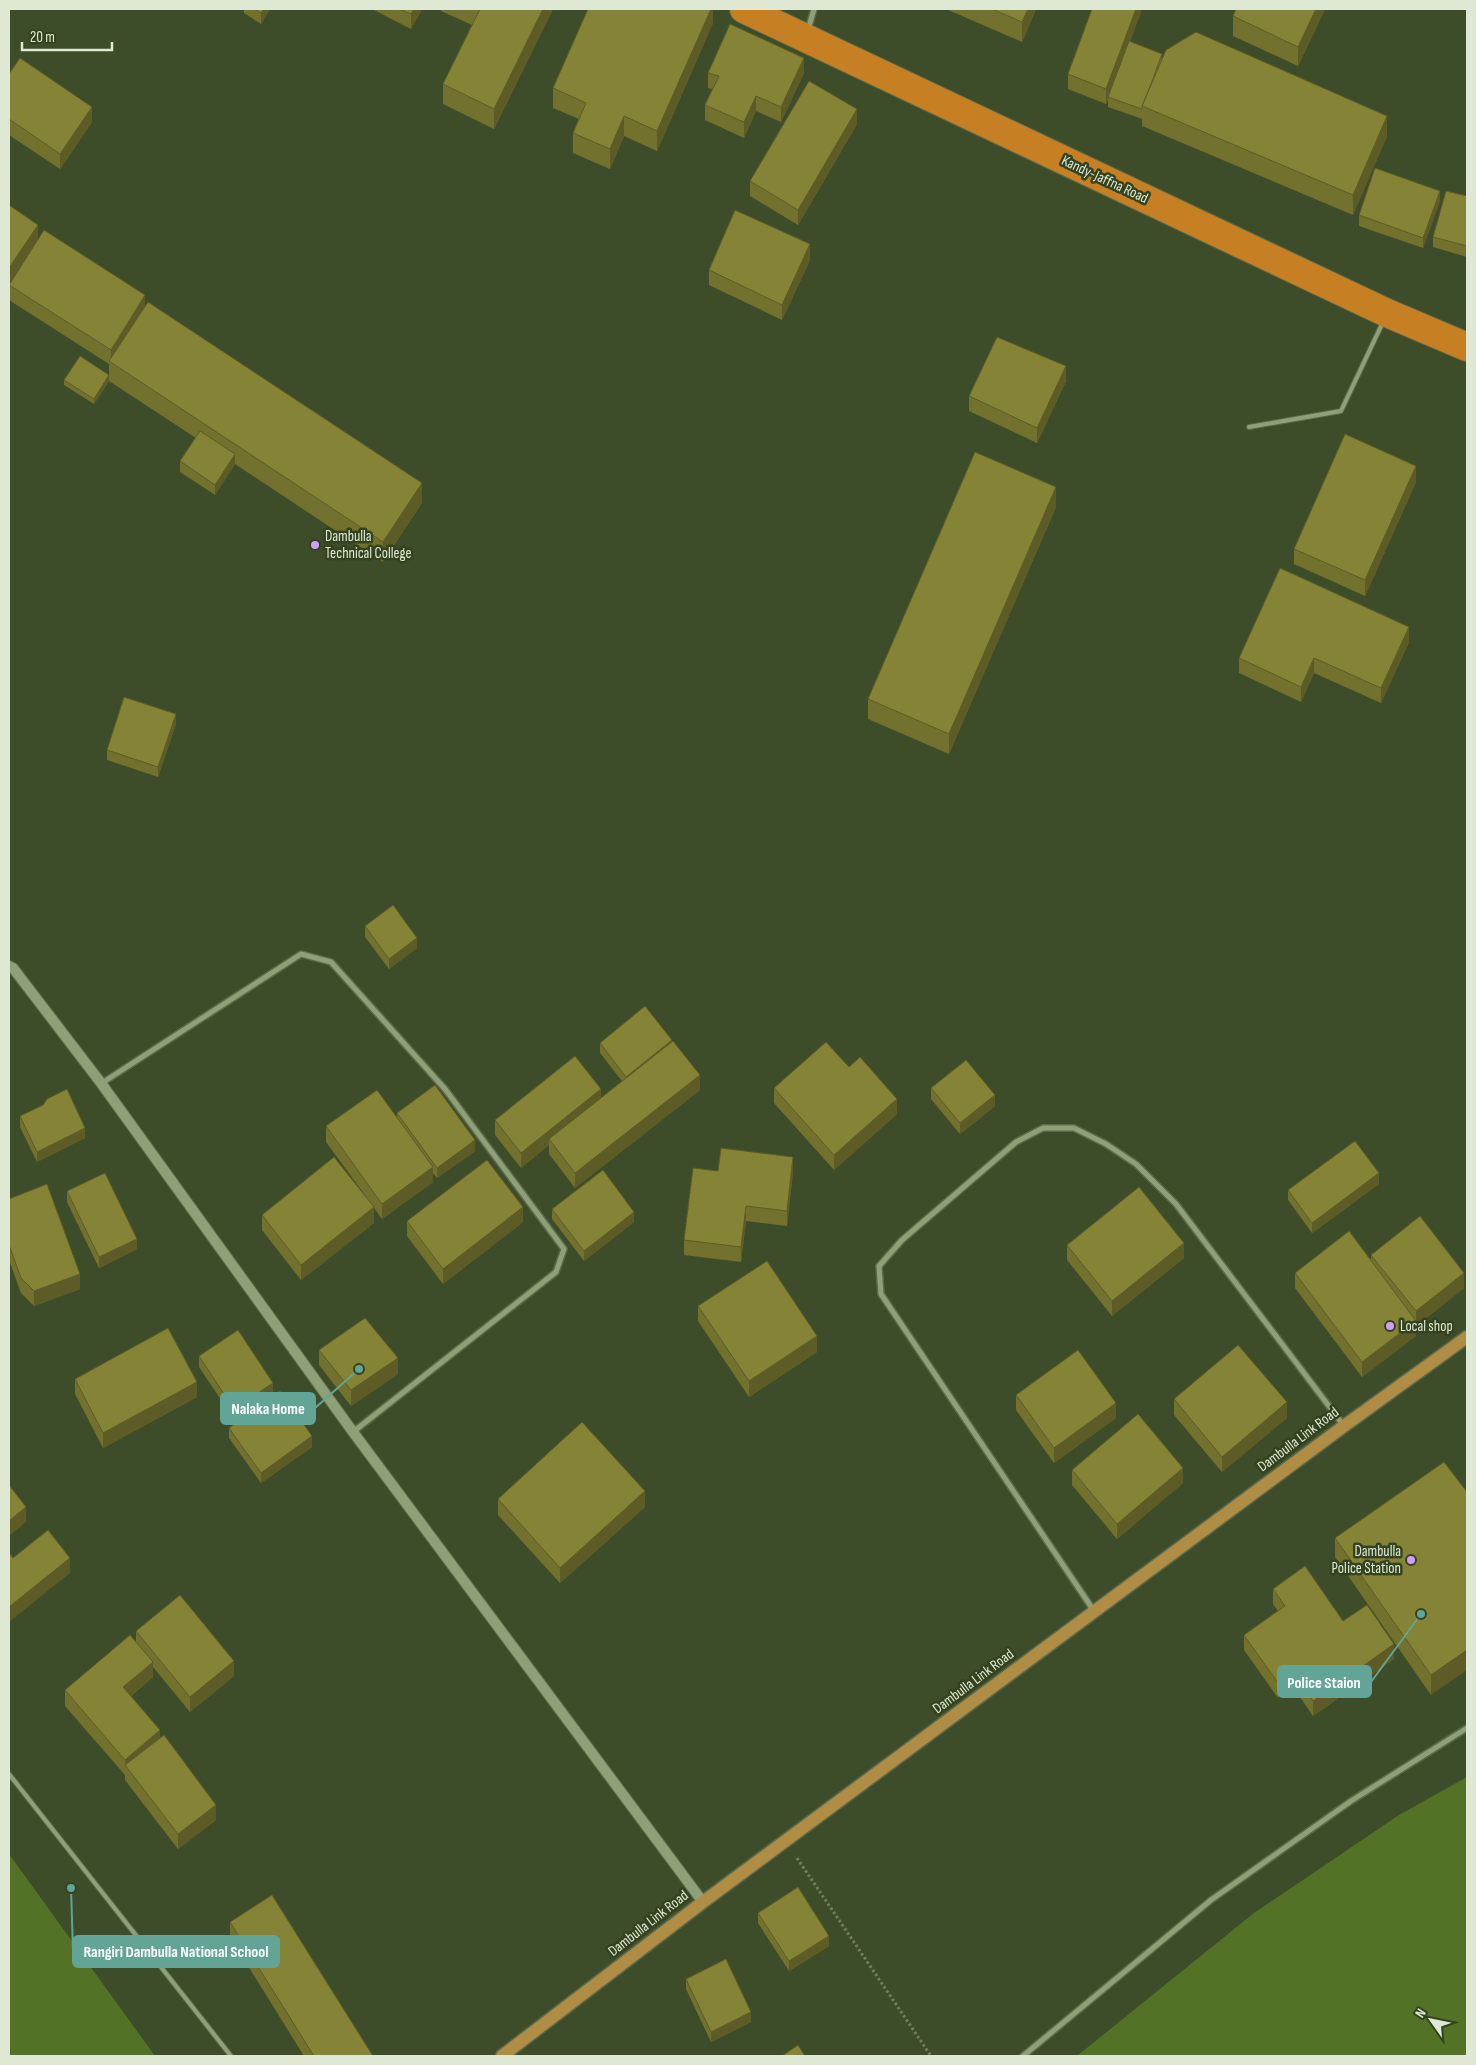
<svg xmlns="http://www.w3.org/2000/svg" width="1476" height="2065" viewBox="0 0 1476 2065" font-family="'Sofia Sans Condensed',sans-serif">
<style>
.green{fill:#547225}
.lines{fill:none;stroke-linecap:round;stroke-linejoin:round}
.lane-casing{stroke:#5c694a;stroke-width:6}
.street-casing{stroke:#5c694a;stroke-width:8}
.secondary-casing{stroke:#5c694a;stroke-width:12}
.primary-casing{stroke:#5c694a;stroke-width:15}
.highway-casing{stroke:#5c694a;stroke-width:30}
.path{stroke:#717f5f;stroke-width:3;stroke-dasharray:2.5 2.5;stroke-linecap:butt}
.lane{stroke:#8ea078;stroke-width:4}
.street{stroke:#8ea078;stroke-width:5}
.secondary{stroke:#8ea078;stroke-width:10}
.primary{stroke:#b08d45;stroke-width:12}
.highway{stroke:#c68023;stroke-width:28}
.wall{fill:#72712e}
.shaded-wall{fill:#5d5c26}
.building{fill:#858336;stroke:#5d5c26}
.poi-dot{fill:#d19dfe;stroke:#34431f;stroke-width:2}
.labels{text-anchor:middle;stroke-width:5;stroke-linejoin:round;paint-order:stroke}
.street-label{font-size:15px;fill:#dee8d3;stroke:#34431f}
.poi-label{font-size:15px;fill:#dee8d3;stroke:#34431f;text-anchor:start}
.leader{fill:none;stroke:#62a496;stroke-width:2}
.callout-dot{fill:#62a496;stroke:#34431f;stroke-width:2}
.callout{fill:#62a496;stroke:#62a496;stroke-width:2}
.callout-label{font-size:16px;text-anchor:middle;font-weight:bold;fill:#fff}
</style>
<rect width="100%" height="100%" fill="#3e4d29"/>
<!-- green -->
<g class="green">
<polygon points="1467,1777 1467,2056 1077,2056 1254,1913 1399,1815"/>
<polygon points="9,1854 155,2056 9,2056"/>
</g>
<g class="lines">
<defs>
<g id="lane">
<polyline points="1249,427 1341,411 1383,322"/>
<polyline points="9,1774 231,2056"/>
</g>
<g id="street">
<polyline points="808,30 814,9"/>
<polyline points="102,1083 301,954 331,962 445,1089 564,1249 556,1272 353,1432"/>
<polyline points="1094,1611 881,1294 879,1266 902,1240 1016,1142 1043,1128 1074,1128 1106,1144 1136,1164 1176,1204 1344,1426"/>
<polyline points="1023,2056 1211,1900 1351,1801 1467,1728"/>
</g>
<polyline id="secondary" points="9,966 13,968 101,1083 353,1432 703,1902"/>
<polyline id="primary" points="502,2056 703,1902 1344,1426 1467,1337"/>
<polyline id="highway" points="744,9 1387,313 1467,347"/>
</defs>
<!-- lane casing -->
<use href="#lane" class="lane-casing"/>
<!-- street casing -->
<use href="#street" class="street-casing"/>
<!-- secondary casing -->
<use href="#secondary" class="secondary-casing"/>
<!-- primary casing -->
<use href="#primary" class="primary-casing"/>
<!-- highway casing -->
<use href="#highway" class="highway-casing"/>
<!-- path -->
<polyline class="path" points="797,1858 931,2056"/>
<!-- lane -->
<use href="#lane" class="lane"/>
<!-- street -->
<use href="#street" class="street"/>
<!-- secondary -->
<use href="#secondary" class="secondary"/>
<!-- primary -->
<use href="#primary" class="primary"/>
<!-- highway -->
<use href="#highway" class="highway"/>
</g>
<!-- wall -->
<g class="wall">
<polygon points="244,9 270,9 261,24 244,13"/>
<polygon points="372,9 422,9 411,29"/>
<polygon points="441,9 553,9 494,129 443,104 443,84 472,25 441,11"/>
<polygon points="713,9 713,23 657,151 624,136 610,169 573,153 573,133 579,119 553,108 553,88"/>
<polygon points="946,9 1036,9 1022,42"/>
<polygon points="1092,9 1142,9 1130,41 1162,58 1387,136 1353,215 1142,126 1142,119 1108,107 1108,100 1106,104 1068,89 1068,74"/>
<polygon points="1325,9 1298,66 1233,36 1233,16"/>
<polygon points="708,73 804,73 781,122 756,111 744,138 705,120 705,105 712,89 708,88"/>
<polygon points="9,74 92,122 60,169 9,135"/>
<polygon points="857,124 798,225 750,196 750,181"/>
<polygon points="1467,196 1467,257 1433,247 1433,237"/>
<polygon points="1440,201 1423,248 1359,226 1359,215"/>
<polygon points="810,260 782,320 709,285 709,270"/>
<polygon points="9,285 145,306 422,503 383,562 235,464 215,495 180,472 180,461 196,438 109,381 109,364 9,300"/>
<polygon points="64,380 109,381 94,404 64,385"/>
<polygon points="1066,381 1037,443 969,411 969,396"/>
<polygon points="1416,482 1365,596 1294,564 1294,549"/>
<polygon points="1056,507 949,754 868,719 868,699"/>
<polygon points="1409,642 1381,703 1314,673 1301,702 1239,673 1239,658"/>
<polygon points="176,724 158,777 107,760 107,750"/>
<polygon points="365,926 417,948 389,969 365,937"/>
<polygon points="672,1042 700,1090 575,1188 549,1154 549,1145 521,1168 495,1135 495,1120 601,1098 622,1081 600,1053 600,1043"/>
<polygon points="849,1067 897,1114 834,1170 774,1103 774,1088"/>
<polygon points="931,1088 995,1106 960,1134 931,1099"/>
<polygon points="397,1113 475,1151 437,1178 433,1173 433,1182 382,1219 374,1208 374,1223 301,1280 262,1230 262,1215 367,1198 326,1142 326,1126 397,1117"/>
<polygon points="20,1116 85,1138 37,1162 20,1127"/>
<polygon points="718,1171 793,1172 787,1226 746,1221 741,1262 684,1255 684,1240"/>
<polygon points="1379,1184 1312,1233 1288,1200 1288,1190"/>
<polygon points="67,1191 137,1249 99,1268 67,1202"/>
<polygon points="9,1199 80,1289 34,1306 21,1293 9,1260"/>
<polygon points="552,1209 634,1222 584,1261 552,1219"/>
<polygon points="407,1221 523,1222 443,1284 407,1236"/>
<polygon points="1067,1245 1184,1258 1112,1316 1067,1260"/>
<polygon points="1371,1255 1464,1288 1416,1326 1416,1336 1362,1377 1295,1288 1295,1273 1371,1261"/>
<polygon points="698,1306 817,1352 749,1397 698,1321"/>
<polygon points="319,1350 398,1374 351,1406 319,1365"/>
<polygon points="199,1356 273,1393 234,1419 199,1367"/>
<polygon points="75,1379 197,1397 103,1448 75,1394"/>
<polygon points="1016,1395 1116,1418 1054,1463 1016,1410"/>
<polygon points="1174,1399 1287,1418 1222,1472 1174,1415"/>
<polygon points="229,1428 312,1447 261,1483 229,1438"/>
<polygon points="1072,1470 1183,1483 1117,1539 1072,1485"/>
<polygon points="1467,1492 1431,1695 1335,1557 1335,1538"/>
<polygon points="498,1499 645,1507 560,1583 498,1515"/>
<polygon points="1273,1589 1343,1621 1394,1659 1313,1716 1293,1687 1278,1698 1244,1650 1244,1635 1278,1611 1273,1604"/>
<polygon points="136,1631 234,1676 190,1712 153,1667 153,1677 131,1696 216,1820 178,1849 125,1780 125,1775 65,1706 65,1690 136,1641"/>
<polygon points="758,1913 829,1946 789,1971 758,1923"/>
<polygon points="230,1922 373,2056 304,2056 230,1937"/>
<polygon points="686,1979 751,2022 711,2042 686,1989"/>
</g>
<!-- shaded-wall -->
<g class="shaded-wall">
<polygon points="264,9 270,9 261,24 261,13"/>
<polygon points="414,9 422,9 411,29 411,14"/>
<polygon points="543,9 553,9 494,129 494,109"/>
<polygon points="711,9 713,9 713,23 657,151 657,131"/>
<polygon points="1028,9 1036,9 1022,42 1022,22"/>
<polygon points="1136,9 1142,9 1109,97 1108,97 1108,100 1106,104 1106,89"/>
<polygon points="1316,9 1325,9 1298,66 1298,47"/>
<polygon points="804,58 804,73 781,122 781,107"/>
<polygon points="756,96 756,111 744,138 744,122"/>
<polygon points="92,107 92,122 60,169 60,154"/>
<polygon points="857,109 857,124 798,225 798,210"/>
<polygon points="624,116 624,136 610,169 610,149"/>
<polygon points="1387,116 1387,136 1353,215 1353,195"/>
<polygon points="1440,191 1440,201 1423,248 1423,238"/>
<polygon points="38,225 38,240 9,284 9,268"/>
<polygon points="810,244 810,260 782,320 782,305"/>
<polygon points="145,295 145,310 111,362 111,350"/>
<polygon points="1066,366 1066,381 1037,443 1037,428"/>
<polygon points="109,375 109,381 94,404 94,399"/>
<polygon points="235,454 235,464 215,495 215,485"/>
<polygon points="1416,466 1416,482 1365,596 1365,580"/>
<polygon points="422,483 422,503 383,562 383,542"/>
<polygon points="1056,487 1056,507 949,754 949,734"/>
<polygon points="1409,627 1409,642 1381,703 1381,688"/>
<polygon points="1314,658 1314,673 1301,702 1301,687"/>
<polygon points="176,714 176,724 158,777 158,767"/>
<polygon points="417,938 417,948 389,969 389,959"/>
<polygon points="672,1040 672,1050 626,1087 626,1077"/>
<polygon points="700,1075 700,1090 575,1188 575,1173"/>
<polygon points="601,1089 601,1104 549,1139 549,1145 521,1168 521,1153"/>
<polygon points="995,1095 995,1106 960,1134 960,1123"/>
<polygon points="897,1099 897,1114 834,1170 834,1155"/>
<polygon points="85,1128 85,1138 37,1162 37,1152"/>
<polygon points="475,1140 475,1151 437,1178 437,1168"/>
<polygon points="793,1157 793,1172 787,1226 787,1211"/>
<polygon points="433,1167 433,1182 382,1219 382,1204"/>
<polygon points="1379,1173 1379,1184 1312,1233 1312,1223"/>
<polygon points="746,1206 746,1221 741,1262 741,1247"/>
<polygon points="374,1207 374,1223 301,1280 301,1265"/>
<polygon points="523,1207 523,1222 443,1284 443,1269"/>
<polygon points="634,1212 634,1222 584,1261 584,1251"/>
<polygon points="137,1239 137,1249 99,1268 99,1257"/>
<polygon points="1184,1243 1184,1258 1112,1316 1112,1301"/>
<polygon points="1464,1273 1464,1288 1416,1326 1416,1311"/>
<polygon points="80,1274 80,1289 34,1306 34,1291"/>
<polygon points="1416,1321 1416,1336 1362,1377 1362,1362"/>
<polygon points="817,1336 817,1352 749,1397 749,1381"/>
<polygon points="398,1358 398,1374 351,1406 351,1390"/>
<polygon points="197,1382 197,1397 103,1448 103,1433"/>
<polygon points="273,1383 273,1393 234,1419 234,1409"/>
<polygon points="1287,1402 1287,1418 1222,1472 1222,1457"/>
<polygon points="1116,1403 1116,1418 1054,1463 1054,1448"/>
<polygon points="312,1436 312,1447 261,1483 261,1473"/>
<polygon points="1183,1468 1183,1483 1117,1539 1117,1524"/>
<polygon points="645,1491 645,1507 560,1583 560,1568"/>
<polygon points="26,1507 26,1522 9,1536 9,1521"/>
<polygon points="70,1558 70,1573 9,1622 9,1607"/>
<polygon points="1394,1644 1394,1659 1313,1716 1313,1701"/>
<polygon points="1467,1650 1467,1670 1431,1695 1431,1675"/>
<polygon points="234,1661 234,1676 190,1712 190,1697"/>
<polygon points="153,1662 153,1677 123,1702 123,1687"/>
<polygon points="1293,1672 1293,1687 1278,1698 1278,1683"/>
<polygon points="160,1730 160,1745 125,1765 125,1775 125,1760"/>
<polygon points="216,1805 216,1820 178,1849 178,1834"/>
<polygon points="829,1936 829,1946 789,1971 789,1961"/>
<polygon points="751,2012 751,2022 711,2042 711,2032"/>
</g>
<!-- building -->
<g class="building">
<polygon points="254,9 264,9 261,13"/>
<polygon points="400,9 414,9 411,14"/>
<polygon points="479,9 543,9 494,109 443,84 480,9"/>
<polygon points="588,9 711,9 657,131 624,116 610,149 573,133 586,103 553,88"/>
<polygon points="992,9 1028,9 1022,22"/>
<polygon points="1092,9 1136,9 1106,89 1068,74"/>
<polygon points="1236,9 1316,9 1298,47 1233,16"/>
<polygon points="730,24 804,58 781,107 756,96 744,122 705,105 719,76 708,73"/>
<polygon points="1196,32 1387,116 1353,195 1142,106 1166,50"/>
<polygon points="1129,41 1162,54 1151,84 1142,106 1142,109 1108,97"/>
<polygon points="20,58 92,107 60,154 9,119 9,74"/>
<polygon points="809,81 857,109 798,210 750,181"/>
<polygon points="1375,168 1440,191 1423,238 1359,215"/>
<polygon points="1446,191 1467,196 1467,246 1433,237"/>
<polygon points="9,205 38,225 9,268"/>
<polygon points="735,210 810,244 782,305 709,270"/>
<polygon points="44,230 145,295 111,350 9,285"/>
<polygon points="148,302 422,483 383,542 109,361"/>
<polygon points="997,337 1066,366 1037,428 969,396"/>
<polygon points="80,356 109,375 94,399 64,380"/>
<polygon points="200,431 235,454 215,485 180,461"/>
<polygon points="1345,434 1416,466 1365,580 1294,549"/>
<polygon points="975,452 1056,487 949,734 868,699"/>
<polygon points="1280,568 1409,627 1381,688 1314,658 1301,687 1239,658"/>
<polygon points="124,697 176,714 158,767 107,750"/>
<polygon points="393,905 417,938 389,959 365,926"/>
<polygon points="645,1006 672,1040 626,1077 600,1043"/>
<polygon points="673,1041 700,1075 575,1173 549,1139"/>
<polygon points="826,1042 849,1067 860,1057 897,1099 834,1155 774,1088"/>
<polygon points="575,1056 601,1089 521,1153 495,1120"/>
<polygon points="966,1060 995,1095 960,1123 931,1088"/>
<polygon points="435,1085 475,1140 437,1168 397,1113"/>
<polygon points="67,1089 85,1128 37,1152 20,1116 43,1105 47,1099"/>
<polygon points="377,1090 433,1167 382,1204 326,1126"/>
<polygon points="1355,1141 1379,1173 1312,1223 1288,1190"/>
<polygon points="721,1148 793,1157 787,1211 746,1206 741,1247 684,1240 693,1168 718,1171"/>
<polygon points="334,1157 374,1207 301,1265 262,1215"/>
<polygon points="487,1160 523,1207 443,1269 407,1221"/>
<polygon points="603,1170 634,1212 584,1251 552,1209"/>
<polygon points="105,1173 137,1239 99,1257 67,1191"/>
<polygon points="47,1184 80,1274 34,1291 21,1278 9,1245 9,1199"/>
<polygon points="1139,1187 1184,1243 1112,1301 1067,1245"/>
<polygon points="1420,1216 1464,1273 1416,1311 1371,1255"/>
<polygon points="1349,1231 1416,1321 1362,1362 1295,1273"/>
<polygon points="767,1261 817,1336 749,1381 698,1306"/>
<polygon points="365,1318 398,1358 351,1390 319,1350"/>
<polygon points="168,1328 197,1382 103,1433 75,1379"/>
<polygon points="238,1330 273,1383 234,1409 199,1356"/>
<polygon points="1238,1345 1287,1402 1222,1457 1174,1399"/>
<polygon points="1078,1350 1116,1403 1054,1448 1016,1395"/>
<polygon points="280,1391 312,1436 261,1473 229,1428"/>
<polygon points="1138,1414 1183,1468 1117,1524 1072,1470"/>
<polygon points="582,1422 645,1491 560,1568 498,1499"/>
<polygon points="1444,1462 1467,1492 1467,1650 1431,1675 1335,1538"/>
<polygon points="9,1485 26,1507 9,1521"/>
<polygon points="48,1530 70,1558 9,1607 9,1553 13,1558"/>
<polygon points="1305,1566 1343,1621 1367,1605 1394,1644 1313,1701 1293,1672 1278,1683 1244,1635 1285,1606 1273,1589"/>
<polygon points="180,1595 234,1661 190,1697 136,1631"/>
<polygon points="130,1635 153,1662 123,1687 160,1730 125,1760 65,1690"/>
<polygon points="164,1735 216,1805 178,1834 125,1765"/>
<polygon points="798,1887 829,1936 789,1961 758,1913"/>
<polygon points="272,1895 373,2056 314,2056 230,1922"/>
<polygon points="726,1959 751,2012 711,2032 686,1979"/>
<polygon points="798,2045 805,2056 782,2056"/>
</g>
<!-- markers -->
<g class="poi-dot">
<circle cx="315" cy="545" r="5"/>
<circle cx="1390" cy="1326" r="5"/>
<circle cx="1411" cy="1560" r="5"/>
</g>
<g class="labels">
<!-- street labels -->
<g class="street-label">
<text transform="translate(1105 179) rotate(25)" y="5">Kandy-Jaffna Road</text>
<text transform="translate(1298 1439) rotate(-37)" y="5">Dambulla Link Road</text>
<text transform="translate(973 1681) rotate(-37)" y="5">Dambulla Link Road</text>
<text transform="translate(648 1923) rotate(-38)" y="5">Dambulla Link Road</text>
</g>
<!-- poi labels -->
<g class="poi-label">
<text x="325" y="541">Dambulla<tspan x="325" dy="17">Technical College</tspan></text>
<text x="1400" y="1331">Local shop</text>
<text x="1401" y="1556" text-anchor="end">Dambulla<tspan x="1401" dy="17">Police Station</tspan></text>
</g>
</g>
<!-- callouts -->
<path class="leader" d="M359 1369L315 1408M1421 1614L1371 1682M71 1888L73 1951"/>
<g class="callout-dot">
<circle cx="359" cy="1369" r="5"/>
<circle cx="1421" cy="1614" r="5"/>
<circle cx="71" cy="1888" r="5"/>
</g>
<g class="callout">
<rect x="221" y="1393" width="94" height="31" rx="5"/>
<rect x="1278" y="1666" width="93" height="31" rx="5"/>
<rect x="73" y="1936" width="206" height="31" rx="5"/>
</g>
<g class="callout-label">
<text x="268" y="1414">Nalaka Home</text>
<text x="1324" y="1688">Police Staion</text>
<text x="176" y="1957">Rangiri Dambulla National School</text>
</g>
<!-- border -->
<rect width="1476" height="2065" fill="none" stroke="#dee8d3" stroke-width="20"/>
<!-- north arrow -->
<g transform="translate(1431 2020) rotate(303)" stroke="#34431f" stroke-width="4" paint-order="stroke">
<path d="M0-4L9 19L0 12L-9 19Z" fill="#dee8d3"/>
<text y="-8" font-size="14" font-weight="bold" text-anchor="middle" fill="#dee8d3">N</text>
</g>
<!-- scale -->
<path d="M22 42v8h90v-8" fill="none" stroke="#dee8d3" stroke-width="2.5"/>
<text x="30" y="42" font-size="15" fill="#dee8d3" stroke="#34431f" stroke-width="4" paint-order="stroke">20 m</text>
</svg>
